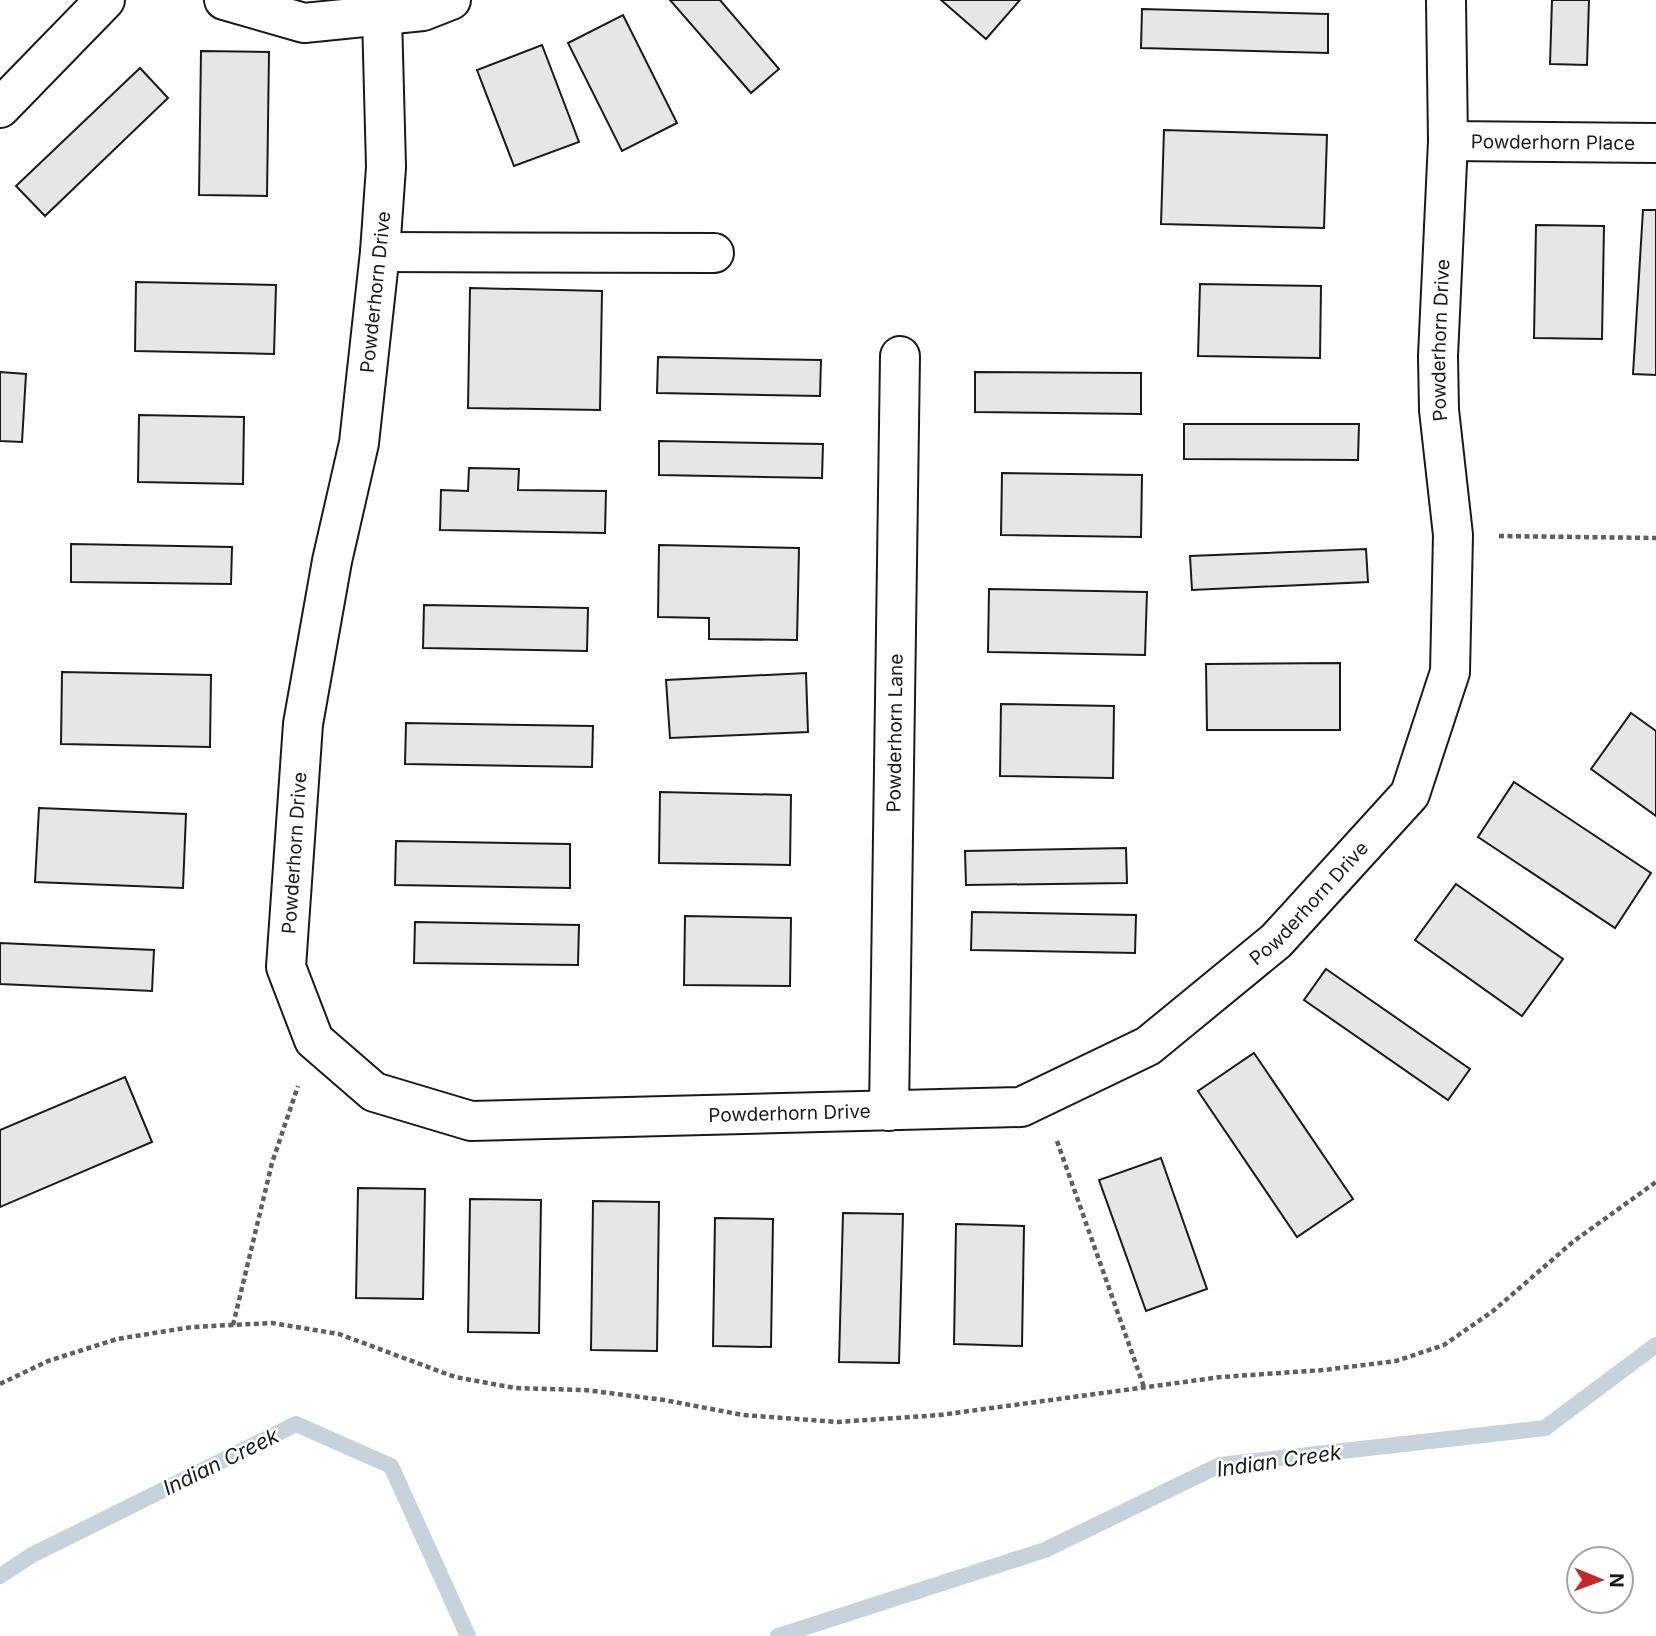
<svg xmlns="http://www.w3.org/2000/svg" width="1656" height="1636" viewBox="0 0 1656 1636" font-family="Inter,sans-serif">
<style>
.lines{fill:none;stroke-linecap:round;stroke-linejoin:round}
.stream{stroke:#c6d2dc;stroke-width:16}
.building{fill:#e6e6e6;stroke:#1a1a1a;stroke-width:2}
.minor-casing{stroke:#1a1a1a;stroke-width:42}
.path{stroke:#5f5f5f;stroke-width:4.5;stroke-dasharray:5 3.5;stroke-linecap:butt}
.minor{stroke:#fff;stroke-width:38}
.labels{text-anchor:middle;stroke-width:5;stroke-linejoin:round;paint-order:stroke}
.street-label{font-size:19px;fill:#1a1a1a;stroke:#fff}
.water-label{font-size:21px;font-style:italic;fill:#1a1a1a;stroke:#fff}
</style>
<rect width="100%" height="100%" fill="#fff"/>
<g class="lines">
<!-- stream -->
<g class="stream">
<polyline points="0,1576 32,1555 296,1424 391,1466 468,1636"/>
<polyline points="778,1636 1045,1550 1220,1465 1545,1428 1656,1345"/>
</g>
</g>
<!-- building -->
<g class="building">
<polygon points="670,0 720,0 779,69 751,93"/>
<polygon points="941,0 1020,0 986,39"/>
<polygon points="1552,0 1589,0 1587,65 1550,64"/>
<polygon points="1142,9 1328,14 1328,53 1141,48"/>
<polygon points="623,15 677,123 622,151 568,43"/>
<polygon points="542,45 579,142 514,166 477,70"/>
<polygon points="201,51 269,52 267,196 199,195"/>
<polygon points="140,68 168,98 45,216 16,186"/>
<polygon points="1164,130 1327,135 1324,228 1161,224"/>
<polygon points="1643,210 1656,210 1656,375 1633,374"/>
<polygon points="1536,225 1604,226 1602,339 1534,338"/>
<polygon points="136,282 276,285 274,354 135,351"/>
<polygon points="1200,284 1321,286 1320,358 1198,356"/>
<polygon points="470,288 602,291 600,410 468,408"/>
<polygon points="658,357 821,360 820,396 657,393"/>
<polygon points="0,372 26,374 22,442 0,441"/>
<polygon points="975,372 1141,373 1141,414 975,412"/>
<polygon points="139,415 244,417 243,484 138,482"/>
<polygon points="1184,424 1359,424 1358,460 1184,459"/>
<polygon points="659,441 823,444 822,478 659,475"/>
<polygon points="469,468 519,469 518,490 606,491 605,533 440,530 441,490 468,491"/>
<polygon points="1002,473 1142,475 1141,537 1001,535"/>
<polygon points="71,544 232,547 231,584 71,582"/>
<polygon points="659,545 799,548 797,640 709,639 709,618 658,617"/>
<polygon points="1366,549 1368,582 1192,590 1190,556"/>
<polygon points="989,589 1147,592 1145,655 988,652"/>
<polygon points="424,605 588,608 587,651 423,648"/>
<polygon points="1340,663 1340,730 1207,730 1206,664"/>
<polygon points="62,672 211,675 210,747 61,744"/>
<polygon points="806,673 808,732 670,738 666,680"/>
<polygon points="1001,704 1114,706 1113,778 1000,776"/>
<polygon points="1631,713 1656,731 1656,816 1591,769"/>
<polygon points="406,723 593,726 592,767 405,764"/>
<polygon points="1514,782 1651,873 1615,928 1478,837"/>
<polygon points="660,792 791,795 790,865 659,863"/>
<polygon points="39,808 186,814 183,888 35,882"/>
<polygon points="396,841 570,844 570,888 395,885"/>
<polygon points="1126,848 1127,883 966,885 965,851"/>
<polygon points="1456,884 1563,959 1522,1016 1415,940"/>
<polygon points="972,912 1136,915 1135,953 971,950"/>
<polygon points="685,916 791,918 790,986 684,985"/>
<polygon points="415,922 579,925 578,965 414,963"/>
<polygon points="0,943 154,950 152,991 0,984"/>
<polygon points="1326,969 1470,1069 1448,1100 1304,1000"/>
<polygon points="1254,1053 1353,1199 1297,1237 1198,1091"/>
<polygon points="125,1077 152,1142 0,1207 0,1130"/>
<polygon points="1161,1158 1207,1289 1146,1311 1099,1180"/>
<polygon points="358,1188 425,1189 423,1299 356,1298"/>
<polygon points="470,1199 541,1200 539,1333 468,1332"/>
<polygon points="593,1201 659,1202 657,1351 591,1350"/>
<polygon points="843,1213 903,1214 899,1363 839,1362"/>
<polygon points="715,1218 773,1219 771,1347 713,1346"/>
<polygon points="956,1224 1024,1226 1022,1346 954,1344"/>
</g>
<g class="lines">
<defs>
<g id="minor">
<polyline points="224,0 304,23 423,11 451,0"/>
<path id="s1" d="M382 16 386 167 380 252 359 443 332 561 303 724 286 967 314 1040 374 1092 471 1121 1021 1107 1148 1046 1276 941 1410 794 1450 672 1453 535 1439 410 1438 356 1448 141 1446 0"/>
<polyline points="0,108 105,0"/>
<path id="s2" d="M1448 141 1656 143"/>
<polyline points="380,252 714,253"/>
<path id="s3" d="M889 1111 900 356"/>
</g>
</defs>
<!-- minor casing -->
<use href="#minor" class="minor-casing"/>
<!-- path -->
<g class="path">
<polyline points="1499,536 1656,538"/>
<polyline points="1057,1141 1144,1387"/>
<polyline points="233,1325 272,1163 298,1086"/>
<polyline points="0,1384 48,1361 117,1339 192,1327 272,1323 339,1334 455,1377 515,1388 585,1390 664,1400 743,1415 837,1422 940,1415 1221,1377 1324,1370 1396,1361 1444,1345 1493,1311 1574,1241 1656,1182"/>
</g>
<!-- minor -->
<use href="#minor" class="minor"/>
</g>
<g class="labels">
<!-- street labels -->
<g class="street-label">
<text dy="7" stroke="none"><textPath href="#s2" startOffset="105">Powderhorn Place</textPath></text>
<text transform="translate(375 292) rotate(-84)" y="7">Powderhorn Drive</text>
<text dy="7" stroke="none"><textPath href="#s1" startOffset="2734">Powderhorn Drive</textPath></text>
<text dy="7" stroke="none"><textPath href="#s3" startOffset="378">Powderhorn Lane</textPath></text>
<text transform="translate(294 853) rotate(-86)" y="7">Powderhorn Drive</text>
<text dy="7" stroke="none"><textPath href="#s1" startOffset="2124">Powderhorn Drive</textPath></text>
<text dy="7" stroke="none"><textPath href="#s1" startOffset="1536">Powderhorn Drive</textPath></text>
</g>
<!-- water labels -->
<g class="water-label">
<text transform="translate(1279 1461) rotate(-8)" y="7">Indian Creek</text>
<text transform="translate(221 1462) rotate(-26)" y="7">Indian Creek</text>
</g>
</g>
<!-- north arrow -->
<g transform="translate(1600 1580) rotate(91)"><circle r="33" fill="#ffffff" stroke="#a3a3a3" stroke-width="2"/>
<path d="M0-5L12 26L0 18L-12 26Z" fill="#c62828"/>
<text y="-10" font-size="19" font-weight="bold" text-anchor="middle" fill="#1a1a1a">N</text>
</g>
</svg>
